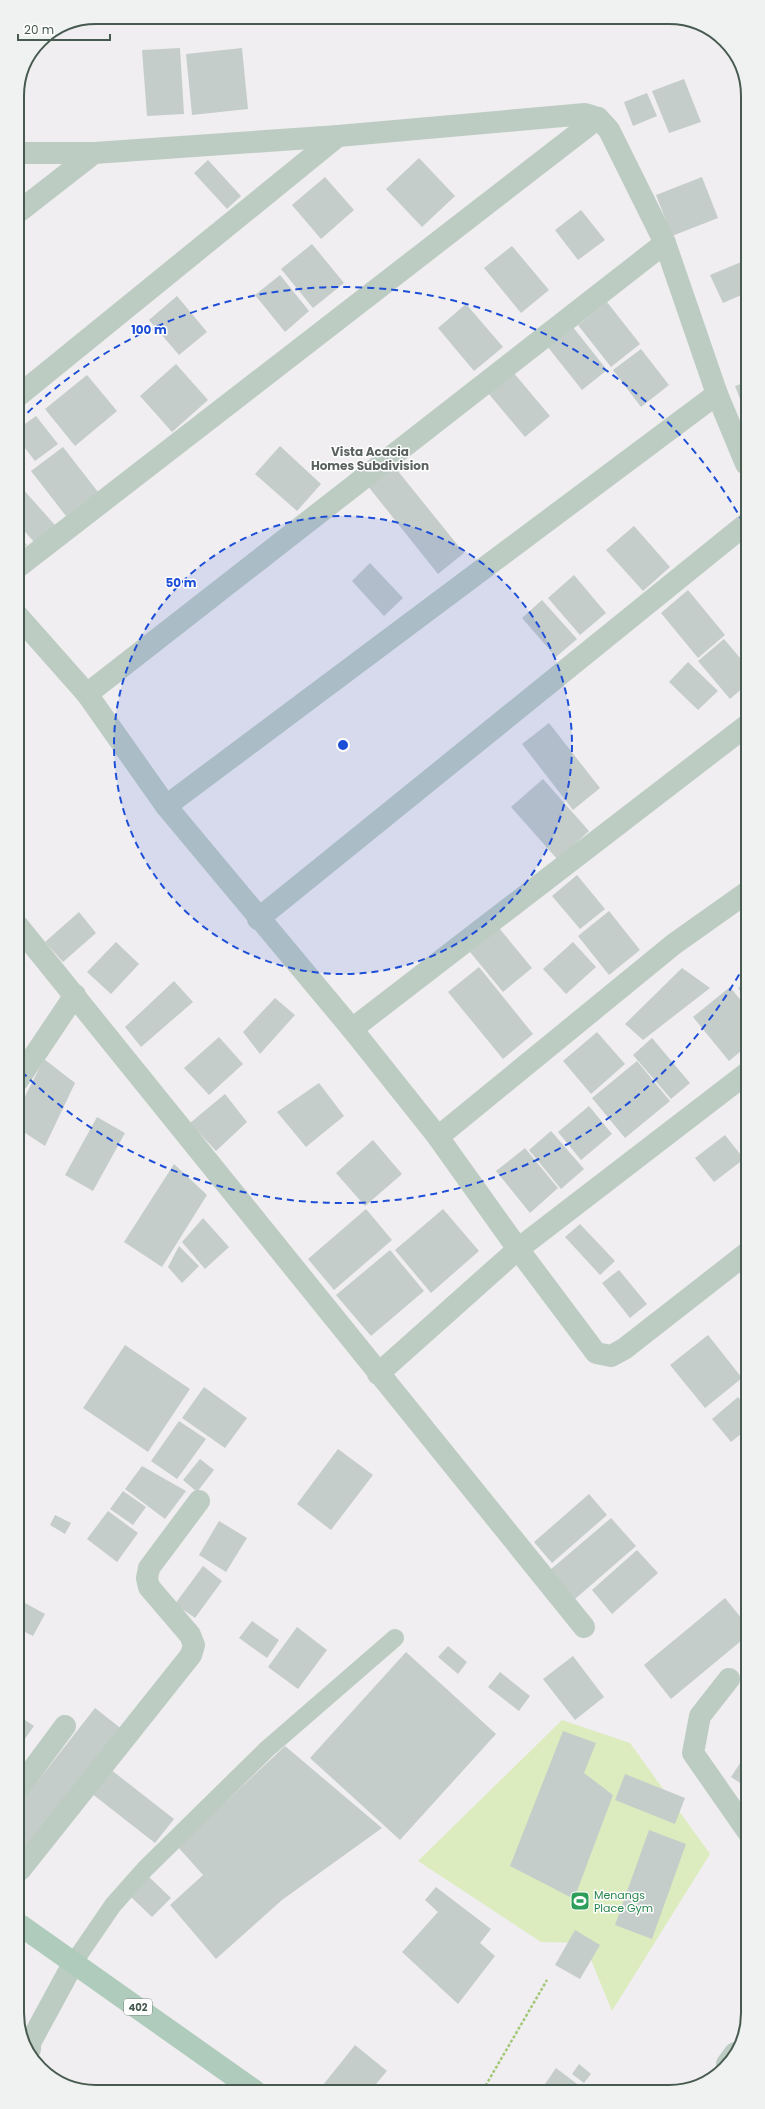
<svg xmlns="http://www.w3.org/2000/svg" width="765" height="2109" viewBox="0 0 765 2109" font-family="Poppins,sans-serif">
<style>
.green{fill:#dcecbe}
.building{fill:#c5cdca}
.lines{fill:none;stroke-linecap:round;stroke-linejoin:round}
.path{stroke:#a3c878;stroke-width:2.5;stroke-dasharray:3 2;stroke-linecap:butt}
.lane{stroke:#bdccc3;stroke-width:18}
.street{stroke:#bdccc3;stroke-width:22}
.primary{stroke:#afcbbc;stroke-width:22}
.ring{fill:none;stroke:#1d4ed8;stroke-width:2;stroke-dasharray:7 5}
.labels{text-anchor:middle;stroke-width:3;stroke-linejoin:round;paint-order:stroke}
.shield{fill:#fff;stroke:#7e8c84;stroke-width:1}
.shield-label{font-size:10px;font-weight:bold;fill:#475a4f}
.leisure-label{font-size:11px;fill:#27864d;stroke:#fff;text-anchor:start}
.neighbourhood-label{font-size:12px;font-weight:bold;fill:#5b625f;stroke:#fff}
.rim{fill:none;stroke:#475a4f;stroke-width:2}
.centre{fill:#1d4ed8;stroke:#fff;stroke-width:2}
.ring-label{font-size:12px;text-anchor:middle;font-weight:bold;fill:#1d4ed8;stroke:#fff;stroke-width:3;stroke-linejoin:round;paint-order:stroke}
</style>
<rect width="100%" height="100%" fill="#f0eef0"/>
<!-- green -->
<polygon class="green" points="562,1720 630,1743 710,1854 612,2011 584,1943 541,1942 418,1861"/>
<!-- building -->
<g class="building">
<polygon points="180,48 184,114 147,116 142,50"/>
<polygon points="242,48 248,109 192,115 186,54"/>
<polygon points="684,79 701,122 669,133 652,91"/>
<polygon points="647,93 657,116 633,126 624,102"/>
<polygon points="419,158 455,196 422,227 386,189"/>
<polygon points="208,160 241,196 227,209 194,173"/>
<polygon points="325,177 354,210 321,239 292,205"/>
<polygon points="702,177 718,218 672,236 656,195"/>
<polygon points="581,210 605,240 578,260 555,230"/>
<polygon points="312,244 344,283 313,308 281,269"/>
<polygon points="512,246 549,290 521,313 484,268"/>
<polygon points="746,260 746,293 723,303 710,275"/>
<polygon points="280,275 309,311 285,332 255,295"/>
<polygon points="177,296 207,332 179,355 149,320"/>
<polygon points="607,302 640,344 611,367 578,325"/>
<polygon points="466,304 503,347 474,371 438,328"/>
<polygon points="572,326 607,370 582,390 547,346"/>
<polygon points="641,349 669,385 641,407 613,370"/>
<polygon points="176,364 208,400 172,432 140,396"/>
<polygon points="513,372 550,416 525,437 488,393"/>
<polygon points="87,375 117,411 75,446 45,409"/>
<polygon points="746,382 746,406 743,407 735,386"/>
<polygon points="36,416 58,444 35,461 18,439 18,429"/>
<polygon points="280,446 321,484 297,511 255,474"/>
<polygon points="63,447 98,492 66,516 31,471"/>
<polygon points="393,465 464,553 438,574 367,485"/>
<polygon points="21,487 55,525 35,543 18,524 18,490"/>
<polygon points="634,526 670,567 643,591 606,550"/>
<polygon points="18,535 27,545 18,553"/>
<polygon points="370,563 403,598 384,616 352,581"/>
<polygon points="574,575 606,613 580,635 548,598"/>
<polygon points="688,590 725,635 698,658 661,613"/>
<polygon points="542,600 577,639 556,657 522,618"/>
<polygon points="724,639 746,665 746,685 730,699 698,661"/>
<polygon points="688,662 718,691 698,710 669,682"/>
<polygon points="549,723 600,788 573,810 522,744"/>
<polygon points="543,779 589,831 558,860 511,807"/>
<polygon points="577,875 605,909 580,929 552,896"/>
<polygon points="609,911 640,950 609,975 578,936"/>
<polygon points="79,912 96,933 63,962 45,942"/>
<polygon points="499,928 532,968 503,992 470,952"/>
<polygon points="116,942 139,964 111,994 87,972"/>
<polygon points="573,942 596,967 566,994 543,969"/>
<polygon points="479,967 533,1034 503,1059 448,992"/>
<polygon points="682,968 710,988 643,1040 625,1024"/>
<polygon points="174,981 193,1002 141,1047 125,1027"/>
<polygon points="747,981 747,999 738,988"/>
<polygon points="730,987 747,1008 747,1046 729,1061 693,1017"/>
<polygon points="275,998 295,1015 260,1054 243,1032"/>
<polygon points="597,1032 625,1064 591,1094 563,1061"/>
<polygon points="219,1037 243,1064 209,1095 184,1068"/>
<polygon points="652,1038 690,1083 671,1099 633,1055"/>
<polygon points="44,1059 75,1083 45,1146 19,1129 19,1108"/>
<polygon points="637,1061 670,1101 625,1138 592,1098"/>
<polygon points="319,1083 344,1116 306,1147 277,1112"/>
<polygon points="225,1094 247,1122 216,1151 190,1123"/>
<polygon points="589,1106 612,1134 581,1160 558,1132"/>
<polygon points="97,1117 125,1133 93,1191 65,1175"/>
<polygon points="551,1131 584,1169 561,1189 529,1150"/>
<polygon points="725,1135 744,1159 714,1182 695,1158"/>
<polygon points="373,1140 402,1174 365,1206 336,1173"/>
<polygon points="525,1148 558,1188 530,1213 496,1171"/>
<polygon points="174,1164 207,1195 162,1267 124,1242"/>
<polygon points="366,1209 392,1240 334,1290 308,1259"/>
<polygon points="443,1209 479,1251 431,1293 395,1250"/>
<polygon points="203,1218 229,1247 205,1269 182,1242"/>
<polygon points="580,1224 615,1261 600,1275 565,1237"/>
<polygon points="179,1246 199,1266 182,1283 168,1267"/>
<polygon points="390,1250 424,1291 371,1336 336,1295"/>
<polygon points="619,1270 647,1304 630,1318 602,1283"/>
<polygon points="708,1335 742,1378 705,1408 670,1365"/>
<polygon points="125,1345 190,1389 148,1452 83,1408"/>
<polygon points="204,1387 247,1418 225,1448 182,1418"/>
<polygon points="738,1397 747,1408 747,1429 731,1442 712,1419"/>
<polygon points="179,1421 206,1439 177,1479 151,1461"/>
<polygon points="338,1449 373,1475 331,1530 297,1504"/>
<polygon points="200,1459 214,1470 197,1492 183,1480"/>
<polygon points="142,1466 186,1491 165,1519 125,1489"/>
<polygon points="123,1491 146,1507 133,1525 110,1509"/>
<polygon points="589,1494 607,1515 552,1563 534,1542"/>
<polygon points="108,1511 138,1533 117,1562 87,1539"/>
<polygon points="55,1515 71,1523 65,1534 50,1525"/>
<polygon points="611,1518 636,1546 575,1599 550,1570"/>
<polygon points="219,1521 247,1538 226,1572 199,1555"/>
<polygon points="637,1550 658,1573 612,1614 592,1590"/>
<polygon points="203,1566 222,1581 195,1618 175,1604"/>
<polygon points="725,1598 747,1625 747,1636 671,1699 644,1665"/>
<polygon points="25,1603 45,1614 33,1636 19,1629 19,1614"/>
<polygon points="252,1621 279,1640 267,1658 239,1638"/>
<polygon points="297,1627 327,1650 298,1689 268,1667"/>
<polygon points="448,1646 467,1662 458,1674 438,1657"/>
<polygon points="406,1652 496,1734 400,1840 310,1758"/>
<polygon points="573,1656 604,1697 575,1720 543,1679"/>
<polygon points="500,1672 530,1696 519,1711 488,1687"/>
<polygon points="95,1708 123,1730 20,1862 19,1805"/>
<polygon points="19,1716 34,1726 19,1747"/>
<polygon points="563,1731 596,1743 584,1773 613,1795 574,1899 510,1866"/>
<polygon points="285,1746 382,1828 282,1900 216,1959 170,1905 203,1875 178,1847"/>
<polygon points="748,1751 748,1788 731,1777"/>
<polygon points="110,1769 174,1819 155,1843 91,1793"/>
<polygon points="625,1774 685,1798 675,1824 615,1800"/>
<polygon points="649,1830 686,1844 652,1939 615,1925"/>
<polygon points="148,1876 171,1898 152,1917 130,1896"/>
<polygon points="436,1887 491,1929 480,1943 495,1956 458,2004 402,1952 438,1912 425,1900"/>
<polygon points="575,1930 600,1945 580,1979 555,1965"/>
<polygon points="355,2045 387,2071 370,2091 330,2091 323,2085"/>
<polygon points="579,2064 591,2074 584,2083 572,2074"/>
<polygon points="556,2068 581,2087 579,2090 541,2090"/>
</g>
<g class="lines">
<!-- path -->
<polyline class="path" points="483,2090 547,1980"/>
<!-- lane -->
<polyline class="lane" points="74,1962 113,1905 145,1869 267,1749 395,1638"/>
<!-- street -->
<g class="street">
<polyline points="17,153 94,153"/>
<polyline points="17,213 94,153 338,136 585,114 598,118 609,130 665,243 717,394 746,464"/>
<polyline points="18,396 338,136"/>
<polyline points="18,567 598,118"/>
<polyline points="18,616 87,694 166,806 352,1029 438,1137 518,1249 596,1353 611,1356 624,1349 747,1253"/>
<polyline points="87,694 665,243"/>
<polyline points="166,806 717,394"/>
<polyline points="258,919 746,524"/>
<polyline points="18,926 584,1627"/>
<polyline points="352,1029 746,726"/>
<polyline points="18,1080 75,995"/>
<polyline points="438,1137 674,944 746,893"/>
<polyline points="378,1374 518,1249 747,1073"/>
<polyline points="729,1679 700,1716 693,1753 748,1832"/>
<polyline points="19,1788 65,1726"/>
<polyline points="20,1870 191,1655 194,1645 190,1635 149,1587 147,1578 149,1568 199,1501"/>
<polyline points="30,2049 30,2043 74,1962"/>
<polyline points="727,2064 735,2053"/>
</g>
<!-- primary -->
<polyline class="primary" points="20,1925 255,2091"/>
</g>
<!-- distance rings -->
<circle cx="343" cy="745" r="229" fill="#1d4ed8" fill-opacity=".12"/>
<g class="ring">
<circle cx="343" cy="745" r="229"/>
<path d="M745 964A458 458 0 0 1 19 1069M19 421A458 458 0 0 1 745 526"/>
</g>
<!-- icons -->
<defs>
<symbol id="stadium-square" viewBox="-11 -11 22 22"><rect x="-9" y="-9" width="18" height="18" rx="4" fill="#2e9e5b" stroke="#fff"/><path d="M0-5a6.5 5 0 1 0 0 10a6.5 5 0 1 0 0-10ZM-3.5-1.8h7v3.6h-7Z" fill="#fff"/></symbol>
</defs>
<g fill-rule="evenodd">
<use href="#stadium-square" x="569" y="1890" width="22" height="22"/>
</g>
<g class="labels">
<!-- shield labels -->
<rect class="shield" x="124" y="1999" width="28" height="16" rx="3"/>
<g class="shield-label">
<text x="138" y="2011">402</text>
</g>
<!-- leisure labels -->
<g class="leisure-label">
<text x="594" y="1899">Menangs<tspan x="594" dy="13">Place Gym</tspan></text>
</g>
<!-- neighbourhood labels -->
<g class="neighbourhood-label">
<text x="370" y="456">Vista Acacia<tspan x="370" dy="14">Homes Subdivision</tspan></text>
</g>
</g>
<!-- crop -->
<path d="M0 0H765V2109H0ZM96 24H669A72 72 0 0 1 741 96V2013A72 72 0 0 1 669 2085H96A72 72 0 0 1 24 2013V96A72 72 0 0 1 96 24Z" fill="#f0f2f1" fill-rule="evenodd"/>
<path class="rim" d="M96 24H669A72 72 0 0 1 741 96V2013A72 72 0 0 1 669 2085H96A72 72 0 0 1 24 2013V96A72 72 0 0 1 96 24Z"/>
<circle cx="343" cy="745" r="6" class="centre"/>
<g class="ring-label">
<text x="149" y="334">100 m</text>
<text x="181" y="587">50 m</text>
</g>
<!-- scale -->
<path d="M18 34v6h92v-6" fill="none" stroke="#475a4f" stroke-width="2"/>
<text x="24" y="34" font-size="12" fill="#475a4f" stroke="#ffffff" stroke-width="3" paint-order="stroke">20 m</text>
</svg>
